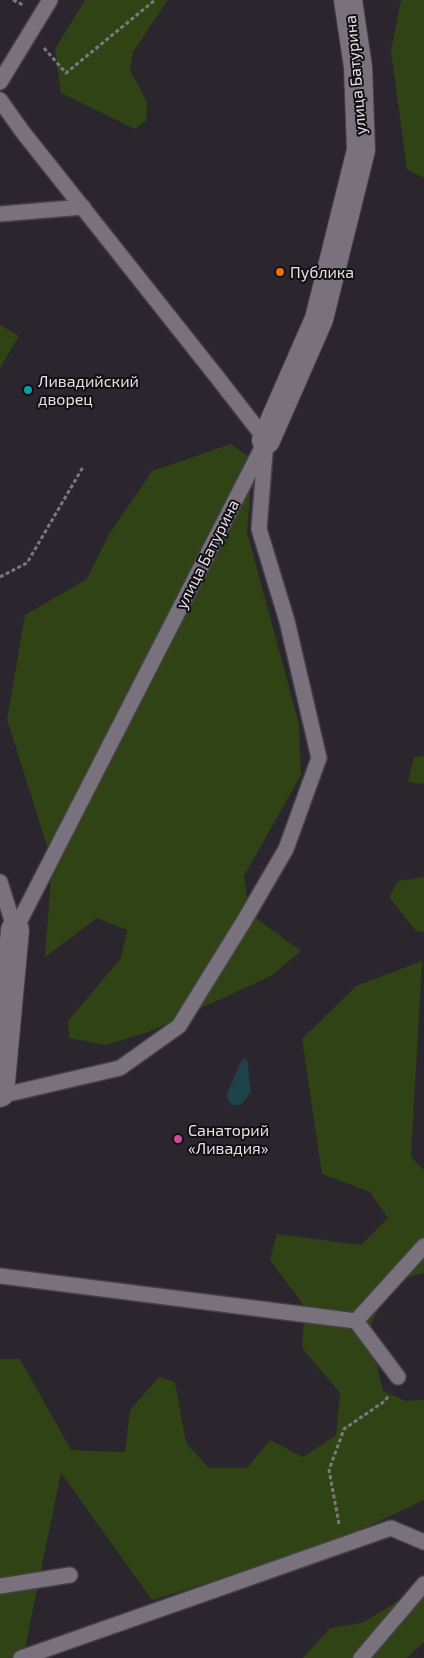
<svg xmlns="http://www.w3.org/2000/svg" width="424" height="1658" viewBox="0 0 424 1658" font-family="'Exo 2',sans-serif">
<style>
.green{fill:#2f4314}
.water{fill:#1d4349}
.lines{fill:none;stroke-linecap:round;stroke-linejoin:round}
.lane-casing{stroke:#464148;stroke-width:18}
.street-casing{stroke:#464148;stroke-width:30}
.secondary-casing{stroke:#464148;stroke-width:30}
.path{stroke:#7d777f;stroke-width:3;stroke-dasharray:4 2.5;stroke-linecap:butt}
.lane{stroke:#79727c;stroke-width:15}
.street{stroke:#79727c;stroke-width:28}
.secondary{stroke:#79727c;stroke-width:28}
.food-dot{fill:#e8710a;stroke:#120f13;stroke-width:2}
.culture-dot{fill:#0f9aa8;stroke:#120f13;stroke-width:2}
.hotel-dot{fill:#d1479c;stroke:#120f13;stroke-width:2}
.labels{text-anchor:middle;stroke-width:4;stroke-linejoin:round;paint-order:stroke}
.street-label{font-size:16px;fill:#e5e1e7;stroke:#120f13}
.poi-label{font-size:16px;fill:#e5e1e7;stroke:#120f13;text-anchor:start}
</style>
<rect width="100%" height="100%" fill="#2b252e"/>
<!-- green -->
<g class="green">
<polygon points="85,0 168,0 133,52 130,70 147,102 146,121 135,129 61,93 55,49"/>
<polygon points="401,0 424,0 424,178 407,169 391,51"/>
<polygon points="0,325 19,336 0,368"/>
<polygon points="231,444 253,460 247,532 299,724 301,775 244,876 249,913 301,951 271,976 151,1031 106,1045 69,1038 68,1021 121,958 127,930 97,918 45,957 52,862 7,719 25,615 87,579 108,536 152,471"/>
<polygon points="424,756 424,784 408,782 414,757"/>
<polygon points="424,877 424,932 416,931 389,897 398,881"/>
<polygon points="422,961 411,1157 424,1170 424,1273 404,1278 379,1306 369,1331 383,1391 406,1401 424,1400 424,1500 367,1527 310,1550 212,1582 152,1600 61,1473 23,1658 0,1658 0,1359 20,1359 71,1450 125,1452 130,1410 159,1377 175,1382 186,1443 209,1468 247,1468 270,1440 303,1457 336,1435 340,1393 302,1348 305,1307 270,1260 277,1234 361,1245 388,1218 370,1192 322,1174 302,1039 356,986"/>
<polygon points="424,1585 424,1642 407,1658 303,1658 330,1628 362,1623"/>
</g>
<!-- water -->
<polygon class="water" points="242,1059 247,1059 251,1092 241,1105 232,1105 226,1096"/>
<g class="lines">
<defs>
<g id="lane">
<polyline points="0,82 50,0"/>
<polyline points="0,100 22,131 217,377 266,440 259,529 287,621 319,758 286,849 244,921 179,1026 120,1068 0,1096"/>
<polyline points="0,214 83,207"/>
<polyline points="0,882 15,930"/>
<polyline points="15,930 263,446"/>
<polyline points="0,1276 356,1321 398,1377"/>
<polyline points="356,1321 424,1246"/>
<polyline points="0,1586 70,1575"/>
<polyline points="21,1658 391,1528 424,1542"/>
<polyline points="361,1658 424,1584"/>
</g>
<polyline id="street" points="266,440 319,319 361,150 358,67 348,0"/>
<polyline id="secondary" points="0,1093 15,930"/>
</defs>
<!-- lane casing -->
<use href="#lane" class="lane-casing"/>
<!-- street casing -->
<use href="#street" class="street-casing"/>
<!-- secondary casing -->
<use href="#secondary" class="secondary-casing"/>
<!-- path -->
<g class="path">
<polyline points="13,0 23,5"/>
<polyline points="44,48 66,73 155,0"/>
<polyline points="0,577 27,563 83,467"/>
<polyline points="339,1524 329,1470 344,1429 385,1401 389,1395"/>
</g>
<!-- lane -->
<use href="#lane" class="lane"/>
<!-- street -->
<use href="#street" class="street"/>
<!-- secondary -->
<use href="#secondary" class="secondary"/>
</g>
<!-- markers -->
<circle class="food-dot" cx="280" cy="272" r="5"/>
<circle class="culture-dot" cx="28" cy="390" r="5"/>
<circle class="hotel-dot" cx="178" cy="1139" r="5"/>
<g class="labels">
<!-- street labels -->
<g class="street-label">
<text transform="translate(355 75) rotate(-95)" y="6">улица Батурина</text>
<text transform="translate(207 554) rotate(-63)" y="6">улица Батурина</text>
</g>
<!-- poi labels -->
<g class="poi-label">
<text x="290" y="278">Публика</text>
<text x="38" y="387">Ливадийский<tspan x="38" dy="18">дворец</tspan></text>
<text x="188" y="1136">Санаторий<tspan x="188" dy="18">«Ливадия»</tspan></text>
</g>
</g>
</svg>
